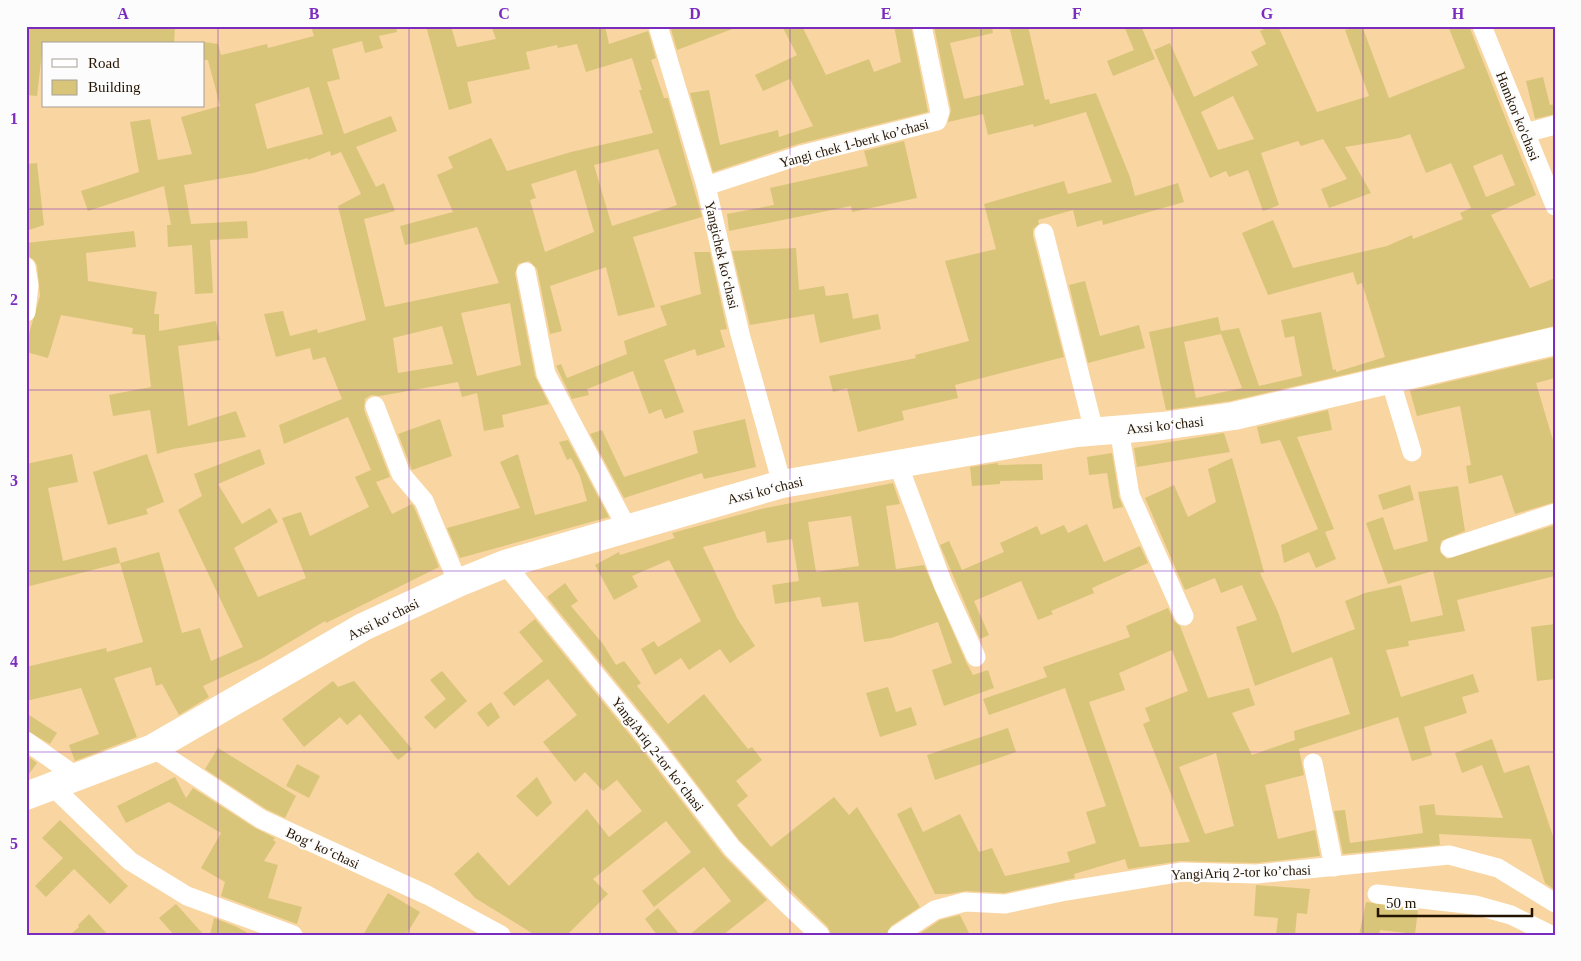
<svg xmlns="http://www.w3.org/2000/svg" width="1581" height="961" viewBox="0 0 1581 961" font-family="Georgia,serif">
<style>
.building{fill:#d8c57a;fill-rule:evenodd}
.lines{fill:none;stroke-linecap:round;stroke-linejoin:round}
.street{stroke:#fff;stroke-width:19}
.secondary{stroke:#fff;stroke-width:28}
.grid{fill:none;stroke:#7b2cbf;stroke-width:1;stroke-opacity:0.55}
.labels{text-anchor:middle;stroke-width:4.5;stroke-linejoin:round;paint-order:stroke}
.street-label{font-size:14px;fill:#241400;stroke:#fcfcfc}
.neatline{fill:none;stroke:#7b2cbf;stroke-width:2}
.grid-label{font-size:16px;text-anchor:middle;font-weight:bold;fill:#7b2cbf}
</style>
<rect width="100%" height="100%" fill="#f9d5a1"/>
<!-- building -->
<g class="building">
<polygon points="26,26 175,26 174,44 43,44 37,96 26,95"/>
<path d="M311 26H396L397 32 379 36 383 48 365 53 362 41 332 49 340 79 327 82 344 134 391 116 397 131 356 147 376 187 384 183 395 211 364 219 385 307 499 283 477 227 405 245 400 226 453 212 437 175 453 168 448 157 491 138 507 171 571 152 653 133 639 90H642L632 58 586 72 577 44 558 48 557 45 526 52 530 69 467 82 472 103 449 110 426 26H451L457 47 496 39 491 26H605L609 44 648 31 656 58 651 60 664 98H668L702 217 633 237 655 307 618 316 606 267 550 286 562 331 550 334 537 269 529 261 518 264 515 274 535 376 549 404 502 415 504 427 484 431 477 393 462 397 458 382 380 396 371 395 365 399 364 410 390 477 376 482 392 514 412 504 414 507 439 567 326 623 325 621 263 658 203 686 209 697 179 715 162 684 156 686 151 667 114 678 137 737 75 761 69 745 99 734 81 688 26 701V667L106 648 107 652 143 642 120 563 26 587V464L72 454 78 482 48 488 63 561 116 547 120 563 159 552 182 633 200 628 211 661 243 647 178 510 202 496 194 474 260 449 265 464 218 484 242 524 270 508 278 522 234 548 258 597 306 578 282 518 301 512 310 536 369 507 355 477 371 470 348 417 284 444 279 425 342 399 325 357 313 360 310 348 276 357 264 314 283 311 290 336 317 329 318 333 366 320 338 206 361 194 341 152 331 156 330 151 308 160V158L253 173 184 185 191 224 247 221 248 238 210 240 213 293 195 294 192 245 168 247 167 225H171L164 186 88 211 81 191 139 172 130 122 150 119 158 160 192 154 181 117 220 106 208 60H204V42L218 44 221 55 267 44 268 48 314 36ZM309 87 323 134 267 149 255 104ZM658 149 677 205 612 226 594 165ZM576 170 594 232 545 252 530 200 536 198 531 184ZM510 303 521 365 477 376 461 313ZM442 326 453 364 398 373 393 338Z"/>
<polygon points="670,26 734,26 735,28 677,50"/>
<polygon points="782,26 802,26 826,75 869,59 874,72 901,62 894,26 911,26 928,112 798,144 713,172 690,93 709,90 720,145 778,130 779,137 813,126 790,79 763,91 755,75 797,55"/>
<polygon points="934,26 992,26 993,33 950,43 964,99 1024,85 1009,26 1028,26 1045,100 1049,99 1050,104 1096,93 1130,177 1135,196 1178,183 1184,202 1103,225 1102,220 1077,227 1073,210 1038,220 1039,224 1033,229 1033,236 1064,357 955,385 958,398 902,411 904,420 858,432 847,388 833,392 829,376 916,358 915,355 969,341 945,261 996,249 984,204 1064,181 1068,194 1112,182 1086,112 1034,127 1033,124 988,135 983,114 948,122 951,110"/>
<polygon points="1124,26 1141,26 1155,59 1113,76 1107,61 1134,50"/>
<path d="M1271 26H1278L1317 112 1369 96 1345 30 1362 26 1389 98 1465 68 1448 26H1469L1536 195 1491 215 1530 288 1555 278V326L1231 401 1166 410 1149 332 1218 317 1221 331 1239 328 1259 386 1302 376 1294 336 1285 338 1281 320 1321 312 1333 370 1336 369V372L1385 357 1362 283 1357 285 1353 272 1268 295 1242 233 1273 220 1293 268 1387 246 1412 235 1413 239 1463 219 1460 213 1471 208 1451 163 1426 173 1410 134 1400 138 1345 147 1371 193 1329 208 1321 189 1347 179 1323 139 1301 146 1298 141 1261 153 1279 205 1263 211 1248 170 1229 177 1226 171 1210 178 1154 50 1170 43 1194 97 1258 65 1251 52 1266 44 1260 31ZM1233 96 1254 139 1218 150 1201 112ZM1502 154 1515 185 1486 197 1473 166ZM1221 334 1242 388 1196 398 1184 342Z"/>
<polygon points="1543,77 1550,105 1555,104 1555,114 1535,119 1526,81"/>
<polygon points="904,141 917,198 852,212 851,206 729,231 727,214 774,205 770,188 868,166 864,151"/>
<polygon points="37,163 44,225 26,231 26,164"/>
<polygon points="134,231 136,247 86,253 88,281 157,292 154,314 159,314 159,331 216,321 220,340 178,346 188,426 236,411 246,437 173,449 157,454 150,410 113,416 109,395 151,387 145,335 132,334 133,328 61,315 48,358 26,352 26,344 40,296 37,265 34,260 28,256 26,243"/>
<polygon points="796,248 799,290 824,286 826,296 848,293 853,319 878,314 881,329 820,343 814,314 750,325 732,251"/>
<polygon points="694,252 710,252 727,329 720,330 725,347 697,356 695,349 664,360 684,412 665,419 661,409 649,414 633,371 587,389 589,395 572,399 556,366 561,364 567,378 627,354 624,341 667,325 660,306 701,294"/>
<polygon points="1085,281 1100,336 1139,325 1145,348 1088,363 1069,285"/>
<polygon points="1555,357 1555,378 1536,383 1555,447 1555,502 1515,514 1502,475 1469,484 1466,466 1471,465 1460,406 1417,416 1410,391"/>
<polygon points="1328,410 1332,430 1297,437 1334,529 1325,532 1336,559 1316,568 1309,552 1284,563 1281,545 1318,529 1280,440 1261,444 1257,427"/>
<polygon points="440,419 452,456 412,470 398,434"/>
<polygon points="745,419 756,467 704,479 702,473 624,498 590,434 602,430 624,477 698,453 693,431"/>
<polygon points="1224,433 1230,452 1137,467 1134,448"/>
<polygon points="568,440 609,517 460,558 447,528 520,508 500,462 518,454 535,515 587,501 580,476 571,458 567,460 559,442"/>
<polygon points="1112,453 1119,497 1123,507 1113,509 1107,473 1089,475 1087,457"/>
<polygon points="147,454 164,502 146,509 148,514 108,525 93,472"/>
<path d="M1232 458 1264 572 1260 573 1278 612 1292 653 1355 629 1345 601 1365 593 1401 585 1411 622 1443 615 1433 571 1388 584 1366 523 1383 517 1394 550 1428 541 1418 492 1458 486 1465 531 1441 541 1440 552 1447 559 1555 525V576L1457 600 1465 631 1408 641 1409 646 1386 650 1401 697 1473 674 1479 692 1462 697 1467 713 1424 727 1432 755 1412 761 1398 717 1299 749 1304 775 1265 785 1278 839 1315 830 1320 856 1256 863 1180 861 1128 869 1125 859 1074 874 1075 878 1004 893 966 891 949 894H935L897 814 911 807 923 832 960 814 979 852 992 848 1005 876 1070 862 1067 852 1096 843 1086 812 1106 806 1065 688 989 715 983 699 1047 677 1043 667 1130 637 1126 626 1168 608 1174 621 1180 626 1208 698 1249 688 1255 705 1232 713 1252 755 1295 740 1294 731 1350 714 1332 657 1255 686 1236 627 1257 620 1242 585 1221 593 1215 578 1185 590 1145 498 1174 485 1188 517 1216 502 1208 469ZM1172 650 1188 691 1145 708 1150 721 1143 724 1190 842 1140 847 1089 702 1125 690 1119 673ZM1216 753 1234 826 1205 834 1179 767Z"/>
<polygon points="998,463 998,465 1042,464 1043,480 1000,481 1000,484 972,486 970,467"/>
<path d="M893 483 900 504 886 506 896 569 924 565 966 662 973 675 988 670 994 688 944 706 932 670 952 663 938 622 891 638 864 642 858 602 822 607 820 597 775 604 772 585 799 581 792 539 767 543 765 531 703 547 737 618 755 646 730 663 720 649 689 670 681 658 655 675 641 649 654 641 658 647 701 621 669 560 632 576 638 587 614 600 595 565 619 552 620 555 675 538 672 533 761 509ZM851 516 859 566 816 572 808 522Z"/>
<polygon points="1410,485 1414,500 1383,510 1378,495"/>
<polygon points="1087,524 1104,562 1140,546 1148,563 1092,588 1094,593 1051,611 1053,614 1038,620 1021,581 974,601 989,635 980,639 940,545 949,541 962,570 1004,552 1000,543 1037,526 1041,535 1064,525 1068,533"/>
<polygon points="565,583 578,601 571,606 603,644 616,665 624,661 641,683 637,686 668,724 704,694 748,749 752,747 762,760 736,781 748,796 737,805 771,847 834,797 849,815 857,807 920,907 891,926 886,935 831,934 828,927 740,841 661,737 547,597"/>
<polygon points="535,619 643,751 723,855 767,900 723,935 689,935 731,901 704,867 654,907 642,891 691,852 666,821 593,879 608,894 567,935 535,935 475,898 454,874 478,852 509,886 587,809 609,837 642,811 617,780 603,791 585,772 575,782 543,742 577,715 548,679 514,706 503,693 543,661 519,632"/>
<polygon points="1555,624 1555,679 1537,681 1531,627"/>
<polygon points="442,671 467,701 435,729 424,717 446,699 430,680"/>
<polygon points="333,681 338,687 354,681 412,749 398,760 360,714 347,725 340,717 304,747 282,719"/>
<polygon points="888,687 896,712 911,707 917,725 880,737 866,693"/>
<polygon points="491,702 500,717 488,727 477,713"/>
<polygon points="26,713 57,733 50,744 26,730"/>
<polygon points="1008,728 1016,752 935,780 927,755"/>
<polygon points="1492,739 1504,773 1529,765 1555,842 1555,890 1545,883 1531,839 1439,834 1440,845 1343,854 1334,811 1345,810 1350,843 1423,833 1419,806 1434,804 1436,815 1503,818 1482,765 1462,773 1455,753"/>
<polygon points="218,748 296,796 285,818 266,809 205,769"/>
<polygon points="26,755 37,763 26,778"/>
<polygon points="297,764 320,776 309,798 286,786"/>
<polygon points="175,777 186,798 193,788 255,828 275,838 273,840 276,842 264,861 278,865 268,898 302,907 297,924 221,896 225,882 201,868 221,833 169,802 126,823 117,806"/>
<polygon points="537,777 552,803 537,817 516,796"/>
<polygon points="60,820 128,886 110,904 74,869 46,897 35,886 63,858 42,838"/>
<polygon points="1256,885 1310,889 1307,914 1297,913 1295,935 1276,935 1278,918 1254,916"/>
<polygon points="388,893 420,912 406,935 363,935"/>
<polygon points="1366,902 1418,910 1415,934 1380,930 1379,935 1359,935"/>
<polygon points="176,904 204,935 174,935 159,918"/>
<polygon points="658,908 680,935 657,935 645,919"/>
<polygon points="89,914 108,935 70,935 79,927 78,925"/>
<polygon points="960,915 970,935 918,935 940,920"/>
<polygon points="214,918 237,927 251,935 210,935"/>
</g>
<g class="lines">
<!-- street -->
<g class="street">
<polyline points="658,26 706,186 740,334 782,484"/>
<polyline points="1482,26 1555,206"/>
<polyline points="1525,133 1555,125"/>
<polyline points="706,186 801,155 937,121 940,112 922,26"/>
<polyline points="1044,233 1094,431"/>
<polyline points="26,267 29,285 26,312"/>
<polyline points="526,272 546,374 627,528"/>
<polyline points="1390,379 1412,452"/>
<polyline points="375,406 401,474 424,501 458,583"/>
<polyline points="1119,429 1130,495 1184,616"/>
<polyline points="898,464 943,584 976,657"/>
<polyline points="1450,548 1555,513"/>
<polyline points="505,564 652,744 732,848 783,900 820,935"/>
<polyline points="26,741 77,777"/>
<polyline points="153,748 261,819 427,895 501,935"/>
<polyline points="1313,763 1334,867"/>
<polyline points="52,786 130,861 187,896 293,935"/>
<polyline points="1377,894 1475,905 1511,915 1551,935"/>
<polyline points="897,935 935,910 965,902 1005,904 1066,891 1182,872 1256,874 1449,855 1498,868 1555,903"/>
</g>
<!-- secondary -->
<polyline class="secondary" points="26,796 153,748 363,627 458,583 505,564 782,484 1077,433 1162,426 1234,416 1555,341"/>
</g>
<!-- grid -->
<path class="grid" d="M218 26V935M409 26V935M600 26V935M790 26V935M981 26V935M1172 26V935M1363 26V935M26 209H1555M26 390H1555M26 571H1555M26 752H1555"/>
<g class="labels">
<!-- street labels -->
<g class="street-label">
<text transform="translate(1518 116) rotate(68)" y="5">Hamkor ko'chasi</text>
<text transform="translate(854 143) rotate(-15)" y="5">Yangi chek 1-berk koʼchasi</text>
<text transform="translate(722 255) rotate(77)" y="5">Yangichek koʻchasi</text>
<text transform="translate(1165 425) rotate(-6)" y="5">Axsi koʻchasi</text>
<text transform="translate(765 490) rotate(-14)" y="5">Axsi koʻchasi</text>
<text transform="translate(383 619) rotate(-26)" y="5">Axsi koʻchasi</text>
<text transform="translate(658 754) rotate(52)" y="5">YangiАriq 2-tor koʼchasi</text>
<text transform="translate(323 848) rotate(25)" y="5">Bogʻ koʻchasi</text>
<text transform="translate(1241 872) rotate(-2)" y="5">YangiАriq 2-tor koʼchasi</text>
</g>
</g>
<!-- border -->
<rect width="1581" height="961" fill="none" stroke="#fcfcfc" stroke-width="55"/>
<!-- legend -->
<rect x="42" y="42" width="162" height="65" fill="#fcfcfc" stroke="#a69f97"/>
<rect x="52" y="59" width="25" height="8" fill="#ffffff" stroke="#a69f97"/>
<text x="88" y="68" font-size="15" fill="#241400">Road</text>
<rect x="52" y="80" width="25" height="15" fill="#d8c57a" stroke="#a69f97"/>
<text x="88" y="92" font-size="15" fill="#241400">Building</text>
<!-- scale -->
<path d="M1378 908v8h154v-8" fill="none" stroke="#241400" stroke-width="2.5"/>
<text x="1386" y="908" font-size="15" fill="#241400" stroke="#fcfcfc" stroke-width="4" paint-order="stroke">50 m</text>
<rect x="28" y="28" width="1526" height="906" class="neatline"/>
<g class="grid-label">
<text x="123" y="19">A</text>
<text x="314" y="19">B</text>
<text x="504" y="19">C</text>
<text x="695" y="19">D</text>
<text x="886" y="19">E</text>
<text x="1077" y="19">F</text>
<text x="1267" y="19">G</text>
<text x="1458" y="19">H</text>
<text x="14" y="124">1</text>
<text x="14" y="305">2</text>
<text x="14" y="486">3</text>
<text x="14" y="667">4</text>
<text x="14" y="849">5</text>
</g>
</svg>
